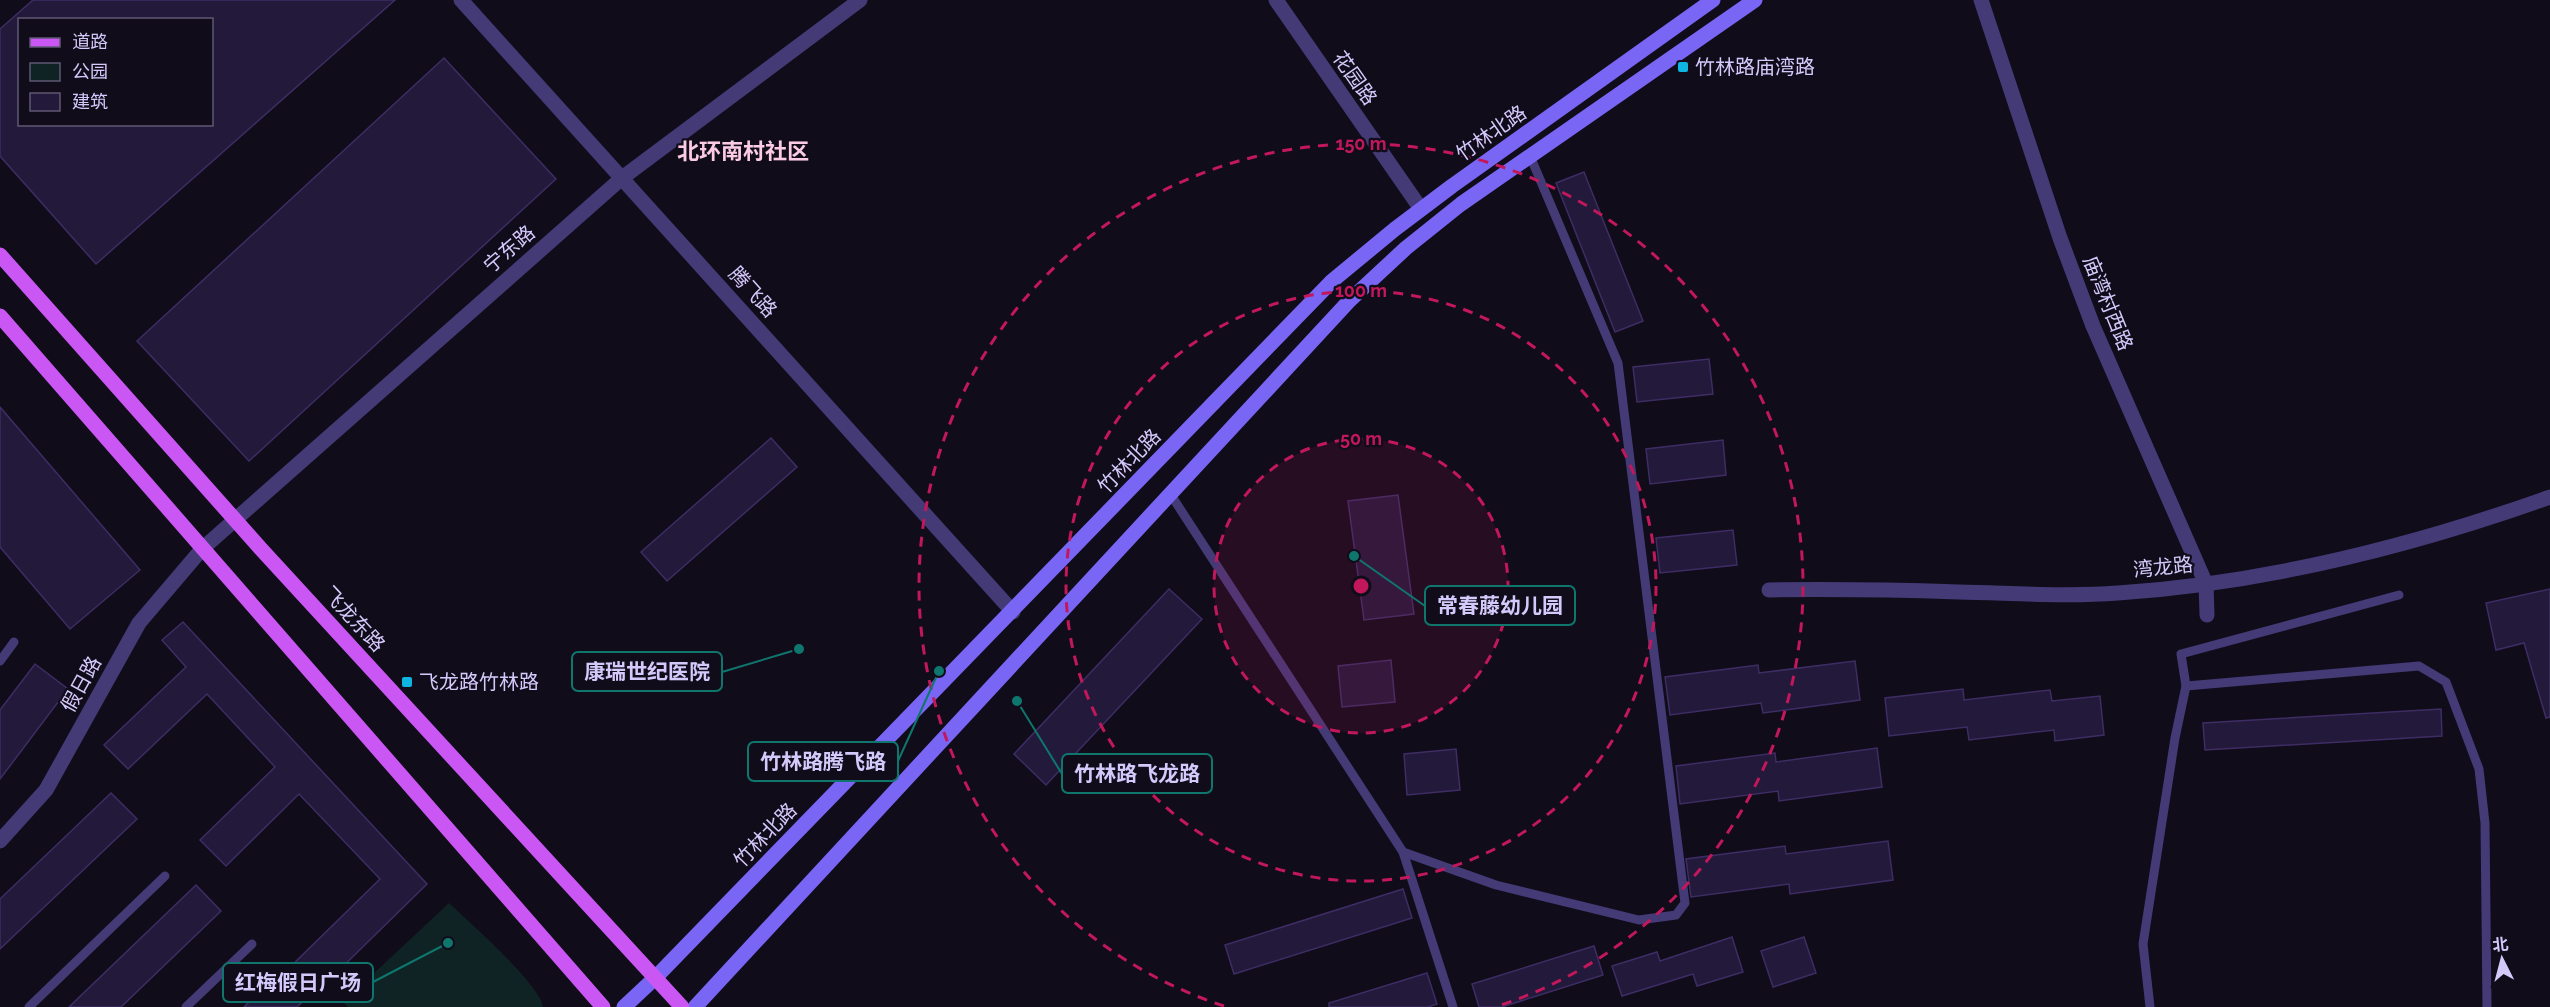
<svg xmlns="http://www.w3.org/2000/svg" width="2550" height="1007" viewBox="0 0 2550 1007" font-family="Raleway,'Noto Sans SC',sans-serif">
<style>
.green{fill:#0f2224}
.building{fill:#23193a;stroke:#3e2d64;stroke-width:1.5;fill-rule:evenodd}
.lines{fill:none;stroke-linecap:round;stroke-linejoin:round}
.lane{stroke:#433a76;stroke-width:9}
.street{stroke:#433a76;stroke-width:15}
.secondary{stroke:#7966f5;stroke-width:15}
.primary{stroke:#ca57f4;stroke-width:15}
.ring{fill:none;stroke:#c2185b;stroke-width:3;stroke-dasharray:10 8}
.poi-dot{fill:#0fb5e1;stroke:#100c1a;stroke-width:2}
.labels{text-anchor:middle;stroke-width:4.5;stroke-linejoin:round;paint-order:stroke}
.poi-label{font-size:20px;fill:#d4c9fb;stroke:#100c1a;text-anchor:start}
.street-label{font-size:20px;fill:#d4c9fb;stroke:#100c1a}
.quarter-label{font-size:22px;font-weight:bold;fill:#fbcbe4;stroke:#100c1a}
.centre{fill:#c2185b;stroke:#100c1a;stroke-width:3}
.ring-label{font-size:18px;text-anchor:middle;font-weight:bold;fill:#c2185b;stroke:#100c1a;stroke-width:4.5;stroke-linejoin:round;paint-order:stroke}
.leader{fill:none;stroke:#0f766e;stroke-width:2}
.callout-dot{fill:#0f766e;stroke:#100c1a;stroke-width:2}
.callout{fill:#100c1a;stroke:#0f766e;stroke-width:2}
.callout-label{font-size:21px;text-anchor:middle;font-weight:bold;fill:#d4c9fb}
</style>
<rect width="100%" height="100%" fill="#100c1a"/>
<!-- green -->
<path class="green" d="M449 903C469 922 540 984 543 1007H348L343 1002Z"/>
<!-- building -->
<g class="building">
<path d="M33 0H395L96 264 0 156V29ZM20 20H212V124H20Z"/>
<polygon points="444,58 556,179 249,461 137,341"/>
<polygon points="1584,172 1643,321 1615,332 1556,183"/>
<polygon points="1709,359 1713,394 1637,402 1633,367"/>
<polygon points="0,407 140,570 70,629 0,547"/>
<polygon points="771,438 797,467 667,581 641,552"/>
<polygon points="1723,440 1726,475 1650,484 1646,449"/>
<polygon points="1398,495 1414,614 1364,620 1348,501"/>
<polygon points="1733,530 1737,565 1660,573 1656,538"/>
<polygon points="1169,589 1202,619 1046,785 1014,754"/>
<polygon points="2550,589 2550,717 2546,718 2524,643 2496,650 2486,603"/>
<polygon points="183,622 427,884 329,980 327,978 297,1007 244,1007 286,966 288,969 380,879 299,794 226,866 200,840 275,767 207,694 128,769 104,745 186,667 162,640"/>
<polygon points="1391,660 1395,702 1342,707 1338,666"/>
<polygon points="1855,661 1860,700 1763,713 1761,703 1670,715 1665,677 1758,665 1759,673"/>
<polygon points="35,664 68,689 0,779 0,710"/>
<polygon points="1963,689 1964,700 2050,690 2052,701 2100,696 2104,735 2055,741 2054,730 1969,740 1967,727 1889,736 1885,698"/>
<polygon points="2441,709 2442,736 2205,750 2203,723"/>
<polygon points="1877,748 1882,787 1779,801 1778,791 1680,804 1676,766 1775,753 1776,762"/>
<polygon points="1456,749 1460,790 1407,795 1404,754"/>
<polygon points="111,793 137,819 0,949 0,899"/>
<polygon points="1888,841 1893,880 1790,894 1789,884 1691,897 1686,859 1785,846 1786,854"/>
<polygon points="196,885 221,911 121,1007 69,1007"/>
<polygon points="1403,889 1412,918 1234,974 1225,945"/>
<polygon points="1732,937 1743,972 1697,986 1693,974 1622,996 1612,966 1657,952 1660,961"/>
<polygon points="1804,937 1816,973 1773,987 1761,951"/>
<polygon points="1594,946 1603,975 1502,1007 1479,1007 1472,984"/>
<polygon points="1427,973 1437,1004 1428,1007 1329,1007 1329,1003"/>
</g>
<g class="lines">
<!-- lane -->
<g class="lane">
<polyline points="1171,495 1403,852 1496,885 1639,920 1676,915 1685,903 1618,363 1530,156"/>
<polyline points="0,661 14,642"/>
<polyline points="2186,686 2419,666 2446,682 2479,769 2485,823 2487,1007"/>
<polyline points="1403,852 1453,1007"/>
<polyline points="29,1007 165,876"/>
<polyline points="186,1007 252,944"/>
<polyline points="2150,1007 2143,944 2175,738 2186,686 2181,654 2399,595"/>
</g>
<!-- street -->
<g class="street">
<polyline points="461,0 1013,612"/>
<polyline points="1276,0 1421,209"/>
<polyline points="1981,0 2060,238 2093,326 2206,584 2207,615"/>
<path d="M1769 590C1833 589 1896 590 1959 592 2012 593 2066 597 2118 593 2267 583 2410 547 2550 497"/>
<polyline points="0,841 46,790 139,623 202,549 622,178 860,0"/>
</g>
<!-- secondary -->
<g class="secondary">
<polyline points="624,1007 655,978 1332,281 1395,229 1452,186 1713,0"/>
<polyline points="695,1007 1350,300 1406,248 1461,204 1755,0"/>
</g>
<!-- primary -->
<g class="primary">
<polyline points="0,255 261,549 682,1007"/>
<polyline points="0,316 603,1007"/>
</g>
</g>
<!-- distance rings -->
<circle cx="1361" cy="586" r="147" fill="#c2185b" fill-opacity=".12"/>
<g class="ring">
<circle cx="1361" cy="586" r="147"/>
<circle cx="1361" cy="586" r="295"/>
<path d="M1224 1006A442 442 0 1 1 1498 1006"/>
</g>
<!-- markers -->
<g class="poi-dot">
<rect x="1677" y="61" width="12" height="12" rx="3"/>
<rect x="401" y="676" width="12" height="12" rx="3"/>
</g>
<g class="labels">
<!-- poi labels -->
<g class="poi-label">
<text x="1695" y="74">竹林路庙湾路</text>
<text x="419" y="689">飞龙路竹林路</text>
</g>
<!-- street labels -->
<g class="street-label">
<text transform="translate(1355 78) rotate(55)" y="7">花园路</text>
<text transform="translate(1491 133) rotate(-35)" y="7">竹林北路</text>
<text transform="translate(509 249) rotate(-41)" y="7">宁东路</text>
<text transform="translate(753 292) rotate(48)" y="7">腾飞路</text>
<text transform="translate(2108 303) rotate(68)" y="7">庙湾村西路</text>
<text transform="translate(1129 461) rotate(-46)" y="7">竹林北路</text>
<text transform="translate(2163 567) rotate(-6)" y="7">湾龙路</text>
<text transform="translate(354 619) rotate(47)" y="7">飞龙东路</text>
<text transform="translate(81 684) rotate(-61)" y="7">假日路</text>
<text transform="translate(765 835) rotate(-46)" y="7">竹林北路</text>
</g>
<!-- quarter labels -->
<g class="quarter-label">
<text x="743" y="159">北环南村社区</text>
</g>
</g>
<circle cx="1361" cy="586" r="9" class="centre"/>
<g class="ring-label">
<text x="1361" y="150">150 m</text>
<text x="1361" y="297">100 m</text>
<text x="1361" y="445">50 m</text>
</g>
<!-- callouts -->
<path class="leader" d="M1354 556L1425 606M799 649L722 672M939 671L898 761M1017 701L1062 774M448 943L373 982"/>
<g class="callout-dot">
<circle cx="1354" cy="556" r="6"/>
<circle cx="799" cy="649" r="6"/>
<circle cx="939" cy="671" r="6"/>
<circle cx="1017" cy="701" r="6"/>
<circle cx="448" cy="943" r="6"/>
</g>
<g class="callout">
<rect x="1425" y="586" width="150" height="39" rx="6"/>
<rect x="572" y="652" width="150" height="39" rx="6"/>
<rect x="748" y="742" width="150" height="39" rx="6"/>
<rect x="1062" y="754" width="150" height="39" rx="6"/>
<rect x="223" y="963" width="150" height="39" rx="6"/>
</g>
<g class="callout-label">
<text x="1500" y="613">常春藤幼儿园</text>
<text x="647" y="679">康瑞世纪医院</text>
<text x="823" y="769">竹林路腾飞路</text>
<text x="1137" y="781">竹林路飞龙路</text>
<text x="298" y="990">红梅假日广场</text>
</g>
<!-- legend -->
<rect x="18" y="18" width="195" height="108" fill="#100c1a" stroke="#5e5874" stroke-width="1.5"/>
<rect x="30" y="38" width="30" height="9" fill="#ca57f4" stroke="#5e5874" stroke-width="1.5"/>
<text x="72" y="48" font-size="18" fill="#d4c9fb">道路</text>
<rect x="30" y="63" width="30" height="18" fill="#0f2224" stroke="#5e5874" stroke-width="1.5"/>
<text x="72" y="78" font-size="18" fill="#d4c9fb">公园</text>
<rect x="30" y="93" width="30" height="18" fill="#23193a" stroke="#5e5874" stroke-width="1.5"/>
<text x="72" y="108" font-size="18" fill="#d4c9fb">建筑</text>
<!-- north arrow -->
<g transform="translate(2502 959) rotate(354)" stroke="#100c1a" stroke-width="4.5" paint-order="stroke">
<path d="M0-4.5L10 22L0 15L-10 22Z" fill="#d4c9fb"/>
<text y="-9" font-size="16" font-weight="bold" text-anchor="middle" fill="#d4c9fb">北</text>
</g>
</svg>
